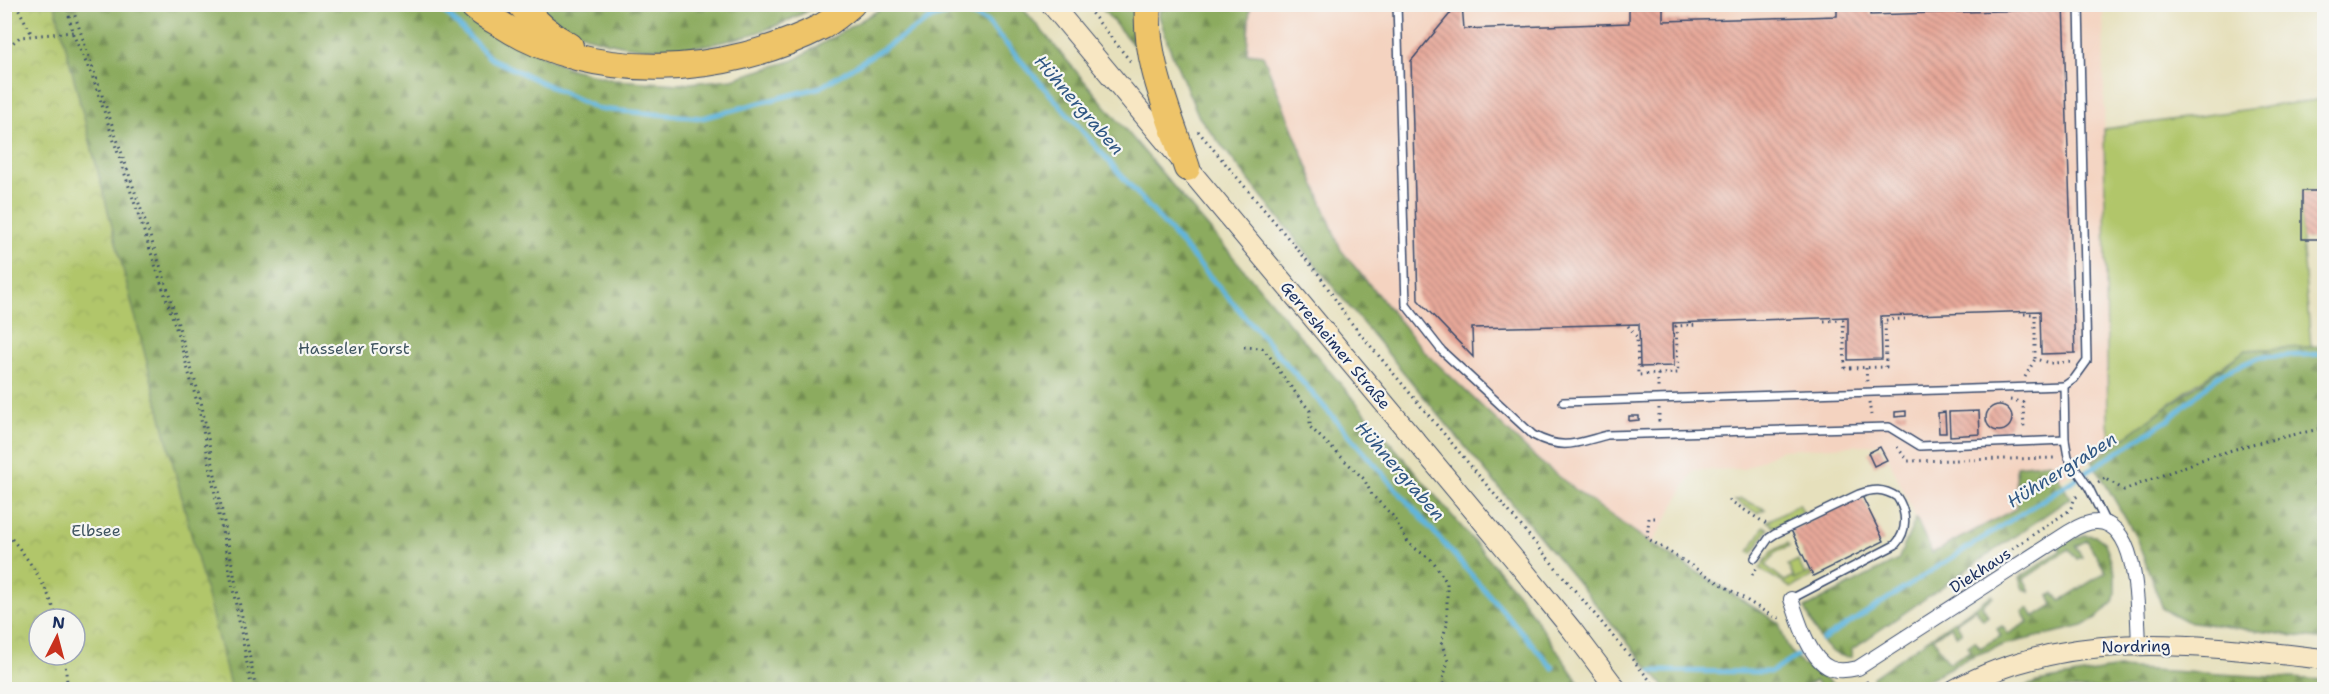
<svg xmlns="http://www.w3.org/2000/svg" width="2329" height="694" viewBox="0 0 2329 694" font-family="'Shantell Sans',sans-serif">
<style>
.built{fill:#f4d3c0}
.grass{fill:#b1c66a;stroke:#667a64;stroke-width:1.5}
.forest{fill:url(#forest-firs);stroke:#546d5e;stroke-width:1.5;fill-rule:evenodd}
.park{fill:url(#park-crowns);stroke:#667a64;stroke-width:1.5;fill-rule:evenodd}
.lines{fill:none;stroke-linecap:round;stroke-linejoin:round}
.stream{stroke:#61b5dd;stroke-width:5}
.building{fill:url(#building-back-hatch)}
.lane-casing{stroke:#394a6c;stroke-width:10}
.street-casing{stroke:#394a6c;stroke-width:16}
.secondary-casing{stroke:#394a6c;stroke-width:22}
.highway-casing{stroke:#394a6c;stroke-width:28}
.path{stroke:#394a6c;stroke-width:3;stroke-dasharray:1.5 4.5;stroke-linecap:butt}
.lane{stroke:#fff;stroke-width:7}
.street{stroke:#fff;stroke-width:14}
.secondary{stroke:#f8e7c3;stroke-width:20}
.highway{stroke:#eec469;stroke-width:26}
.labels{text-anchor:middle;stroke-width:4.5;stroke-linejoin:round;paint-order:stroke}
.street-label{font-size:16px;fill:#1b2f5e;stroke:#f6f6f2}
.park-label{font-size:16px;fill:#405561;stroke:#f6f6f2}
.water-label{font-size:18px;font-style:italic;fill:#305784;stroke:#f6f6f2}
</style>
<defs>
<pattern id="forest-firs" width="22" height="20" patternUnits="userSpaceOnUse" patternTransform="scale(1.5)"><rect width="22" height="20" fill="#8cab5e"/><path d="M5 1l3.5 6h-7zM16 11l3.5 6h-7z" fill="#728c51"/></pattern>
<pattern id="park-crowns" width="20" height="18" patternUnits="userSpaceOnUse" patternTransform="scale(1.5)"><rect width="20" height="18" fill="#b1c66a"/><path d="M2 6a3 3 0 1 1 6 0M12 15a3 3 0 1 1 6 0" fill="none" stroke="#98aa5e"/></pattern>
<pattern id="building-back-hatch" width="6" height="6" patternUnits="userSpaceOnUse" patternTransform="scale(1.5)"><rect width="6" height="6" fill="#e7a899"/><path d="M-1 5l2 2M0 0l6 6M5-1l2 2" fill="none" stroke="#ba8980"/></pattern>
</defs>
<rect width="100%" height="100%" fill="#f6f6f2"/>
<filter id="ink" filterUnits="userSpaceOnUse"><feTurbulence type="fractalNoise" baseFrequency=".0167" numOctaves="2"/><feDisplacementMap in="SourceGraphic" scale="12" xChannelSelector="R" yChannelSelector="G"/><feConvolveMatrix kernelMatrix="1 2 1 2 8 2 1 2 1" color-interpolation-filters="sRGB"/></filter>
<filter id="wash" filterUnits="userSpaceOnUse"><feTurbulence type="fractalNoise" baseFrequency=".008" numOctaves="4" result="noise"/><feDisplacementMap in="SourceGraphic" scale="24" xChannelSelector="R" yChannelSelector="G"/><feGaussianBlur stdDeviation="1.35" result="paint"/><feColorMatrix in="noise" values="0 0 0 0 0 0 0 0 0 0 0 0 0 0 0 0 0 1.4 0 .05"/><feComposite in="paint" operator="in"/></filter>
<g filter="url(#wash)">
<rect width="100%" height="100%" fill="#e6e0bc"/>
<!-- built -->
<polygon class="built" points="1250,5 2103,5 2108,425 2112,448 2060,480 2050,462 2017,507 1932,553 1882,444 1781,450 1744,469 1694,470 1652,544 1585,497 1538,460 1424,351 1341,250 1263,56 1247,53"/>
<!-- grass -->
<g class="grass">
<polygon points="2324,99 2324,191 2302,192 2302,239 2311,347 2246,350 2194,385 2112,448 2108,425 2104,129"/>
<polygon points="1741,499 1765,509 1757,513 1735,501"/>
<polygon points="1799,504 1803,512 1775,527 1767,521"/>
<polygon points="1764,526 1768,529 1752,554 1749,552"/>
<polygon points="1788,543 1789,546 1775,553 1766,566 1785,581 1794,576 1795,579 1811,572 1813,576 1791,588 1760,569 1771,552"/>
</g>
<!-- forest -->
<g class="forest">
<path d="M4 5H461L508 39 571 69 614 80 679 84 732 79 794 60 887 5H1020L1520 596 1583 689H5ZM39 619H75V655H39Z"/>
<path d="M540 5H818C752 44 663 62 589 37 571 30 552 21 540 5Z"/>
<polygon points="1099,5 1139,5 1139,52"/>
<path d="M1160 5H1250L1247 53 1263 55 1341 250 1424 351 1538 460 1585 497 1652 544 1779 623C1790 662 1801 664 1833 684L1827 690 1822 689 1815 681 1799 689H1666L1346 303 1199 117 1170 49 1159 16Z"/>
<polygon points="2324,346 2324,640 2186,621 2163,609 2135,535 2092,461 2246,350"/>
<path d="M2050 462 2070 498 1851 650 1852 657C1822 658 1816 630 1805 608L1898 560 1916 518 1932 553 2017 508 2016 466Z"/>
<polygon points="2084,535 2096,536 2105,543 2115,573 2115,595 2113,602 2096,619 2083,626 2003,645 1970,657 1910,689 1875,689 1873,677 1992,595 1993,597 1982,605 1988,616 1983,620 1975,609 1956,622 1962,633 1957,636 1951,626 1933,638 1949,663 1970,651 1968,646 1975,641 1980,648 2001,636 1997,629 2002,626 2008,634 2028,622 2022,612 2028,608 2034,617 2053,605 2049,596 2054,593 2060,601 2106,572 2087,540 2076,546 2082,557 2077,559 2069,549 2024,579 2030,591 2023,589 2019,578 2061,550 2058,546"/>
<polygon points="2118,668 2324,680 2324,689 2019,689 2037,682"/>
</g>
<!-- park -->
<g class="park">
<path d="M4 5H55L231 689H5ZM39 619H75V655H39Z"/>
<polygon points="1798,560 1805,575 1795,580 1788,565"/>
</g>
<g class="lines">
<!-- stream -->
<g class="stream">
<polyline points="437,4 490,58 598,109 702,118 821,87 932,18 960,10 986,21 1553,668"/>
<polyline points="1823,640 2168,420 2222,373 2260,357 2324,354"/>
<polyline points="1652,671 1771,672 1797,656"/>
</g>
</g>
<g id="blocks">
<!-- building -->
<g class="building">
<polygon points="1458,4 1462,4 1464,29 1629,23 1629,4 1663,4 1663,21 1837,16 1837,4 1870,4 1870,15 2030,10 2030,4 2063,4 2075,353 2041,354 2040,311 1881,316 1882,359 1848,360 1848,317 1673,323 1674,366 1640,367 1639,324 1472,328 1473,357 1418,300 1411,61"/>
<rect x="2302" y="191" width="22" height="48"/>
<circle cx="1999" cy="418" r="13"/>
<polygon points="1906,411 1906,416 1895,417 1895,412"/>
<polygon points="1979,411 1980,434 1950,436 1949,412"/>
<polygon points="1945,412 1946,433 1939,433 1938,413"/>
<polygon points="1629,416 1639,416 1639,420 1629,421"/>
<polygon points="1880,447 1887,460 1874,466 1868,453"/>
<polygon points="1862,496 1884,541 1813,576 1791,530"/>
</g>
</g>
</g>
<g filter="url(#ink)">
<use href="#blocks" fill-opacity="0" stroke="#394a6c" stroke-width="1.5"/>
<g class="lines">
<defs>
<g id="lane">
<path d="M1397 4 1406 305 1442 351 1533 435C1563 451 1576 443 1607 435L1889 427 1920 446 2065 440"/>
<polyline points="2079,4 2087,361 2074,379 2064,386 2065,440 2068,457 2089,488 2106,523"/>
<polyline points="1563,402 2064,386"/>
<path d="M1755 558 1769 538 1775 534 1859 494C1873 489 1883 488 1897 497 1907 512 1908 531 1895 545L1791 599"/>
</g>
<path id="street" d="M1791 599C1798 619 1809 659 1830 668 1839 672 1850 670 1858 668L2069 532C2077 527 2086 522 2096 522 2140 521 2137 614 2139 644"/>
<g id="secondary">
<polyline points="1051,4 1515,560 1572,630 1617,690"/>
<path d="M1954 690C2069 626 2200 645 2324 659"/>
</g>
<g id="highway">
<path d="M471 4C480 13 491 19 502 25 595 85 726 76 823 26 833 20 843 12 852 4"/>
<path d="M520 4C535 22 550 35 570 46"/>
<path d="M1148 4C1144 60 1170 116 1187 168"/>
</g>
</defs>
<!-- lane casing -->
<use href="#lane" class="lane-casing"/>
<!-- street casing -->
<use href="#street" class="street-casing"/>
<!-- secondary casing -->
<use href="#secondary" class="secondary-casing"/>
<!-- highway casing -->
<use href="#highway" class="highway-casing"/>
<!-- path -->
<g class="path">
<polyline points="16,4 32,35"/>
<polyline points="67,4 72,32 93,78 176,328 199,409 252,690"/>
<polyline points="71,4 164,277 201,401 256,690"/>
<polyline points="1084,4 1131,62"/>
<polyline points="4,50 20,37 73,32"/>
<polyline points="1198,131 1320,276 1348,319 1658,690"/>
<polyline points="2024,314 2035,314 2035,359 2050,363 2074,362"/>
<polyline points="1824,321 1843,320 1845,368 1886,367 1885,320 1905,319"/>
<polyline points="1628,326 1637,337 1638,375 1678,373 1676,326 1697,325"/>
<polyline points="1244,347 1262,348 1270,357 1287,382 1310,411 1310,427 1364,479 1372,495 1392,515 1409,544 1433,561 1447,583 1447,625 1441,642 1448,661 1443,679 1445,690"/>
<polyline points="1866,368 1867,383"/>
<polyline points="1658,374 1658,390"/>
<polyline points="2025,377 2035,359"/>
<polyline points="2010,400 2023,402 2024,430"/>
<polyline points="1869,402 1871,415"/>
<polyline points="1659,408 1659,423"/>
<polyline points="1897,447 1908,461 2058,458"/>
<polyline points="2098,483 2105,478 2124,490 2209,457 2252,444 2324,428"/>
<polyline points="1729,500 1768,525"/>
<polyline points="1655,518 1649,518 1647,538 1772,616 1776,618 1783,617"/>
<path d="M4 530C27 556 48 586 57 619"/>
<polyline points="1992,562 2070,510 2075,498 2080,494"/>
<polyline points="1752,575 1757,568"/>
<polyline points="64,655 68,690"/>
<polyline points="1866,681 1871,690"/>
</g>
<!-- lane -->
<use href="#lane" class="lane"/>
<!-- street -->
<use href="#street" class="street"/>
<!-- secondary -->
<use href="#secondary" class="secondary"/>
<!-- highway -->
<use href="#highway" class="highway"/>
</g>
</g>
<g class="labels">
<!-- street labels -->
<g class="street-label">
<text transform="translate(1336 345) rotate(50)" y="6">Gerresheimer Straße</text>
<text transform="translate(1980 570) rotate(-33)" y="6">Diekhaus</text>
<text transform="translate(2136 646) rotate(-1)" y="6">Nordring</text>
</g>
<!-- park labels -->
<g class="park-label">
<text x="354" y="354">Hasseler Forst</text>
<text x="96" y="536">Elbsee</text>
</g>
<!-- water labels -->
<g class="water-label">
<text transform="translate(1079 105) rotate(49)" y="6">Hühnergraben</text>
<text transform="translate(2062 470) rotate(-32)" y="6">Hühnergraben</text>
<text transform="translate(1400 471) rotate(49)" y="6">Hühnergraben</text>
</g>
</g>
<!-- margin -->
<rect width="2329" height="694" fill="none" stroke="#f6f6f2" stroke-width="24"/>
<!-- north arrow -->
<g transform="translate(57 637) rotate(6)"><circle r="28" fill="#f6f6f2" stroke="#9ea6b7" stroke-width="1.5"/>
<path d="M0-4.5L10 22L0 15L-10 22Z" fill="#c8321e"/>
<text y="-9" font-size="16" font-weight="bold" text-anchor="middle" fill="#1b2f5e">N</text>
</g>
</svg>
